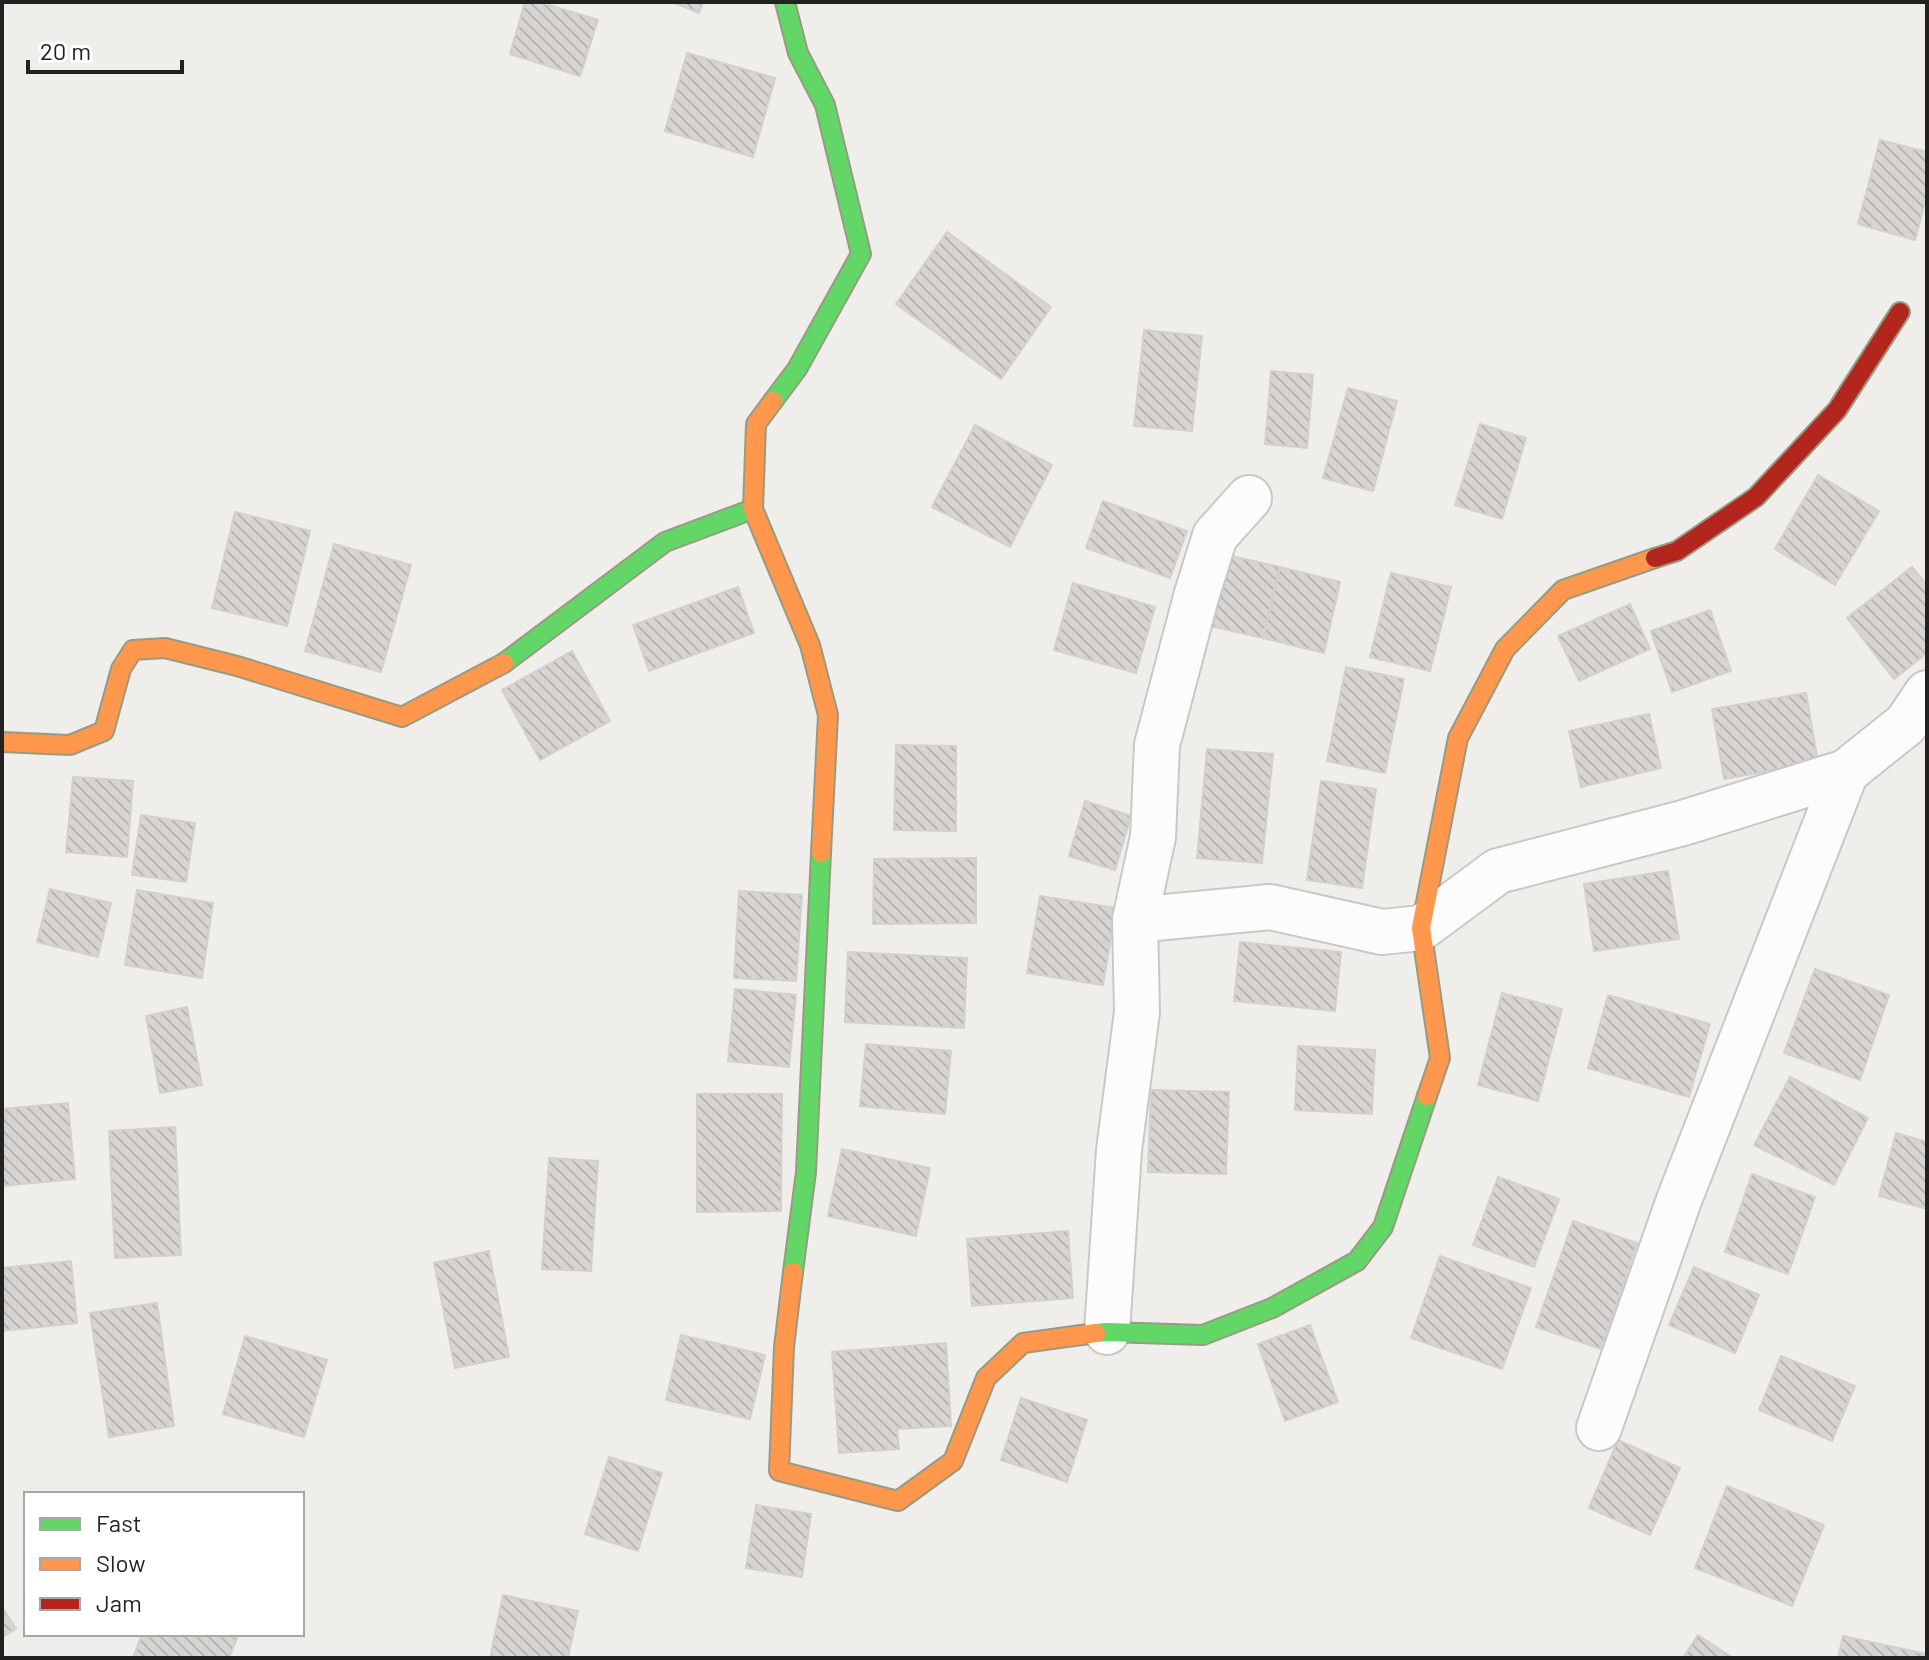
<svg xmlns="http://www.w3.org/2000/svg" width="1929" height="1660" viewBox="0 0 1929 1660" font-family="Barlow,sans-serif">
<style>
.building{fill:url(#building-back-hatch);stroke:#d3d0cc;stroke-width:2}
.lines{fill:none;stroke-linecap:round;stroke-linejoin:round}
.street-casing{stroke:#c9c8c7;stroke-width:48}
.fast-casing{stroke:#999a82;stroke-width:22}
.slow-casing{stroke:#999a82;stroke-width:22}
.jam-casing{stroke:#999a82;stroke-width:22}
.street{stroke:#fdfcfc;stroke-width:44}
.fast{stroke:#63d668;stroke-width:18}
.slow{stroke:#ff974d;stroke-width:18}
.jam{stroke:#b3261e;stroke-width:18}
</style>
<defs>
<pattern id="building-back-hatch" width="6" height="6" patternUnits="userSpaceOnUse" patternTransform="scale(2)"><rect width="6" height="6" fill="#d7d4d2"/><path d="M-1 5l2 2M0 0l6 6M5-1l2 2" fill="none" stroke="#b8b6b4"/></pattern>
</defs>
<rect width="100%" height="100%" fill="#f0eeeb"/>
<!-- building -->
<g class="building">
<polygon points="525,2 539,2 598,20 580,76 510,54"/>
<polygon points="672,2 703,2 699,13"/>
<polygon points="687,53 775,78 753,157 665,131"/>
<polygon points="1880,140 1927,152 1927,195 1915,240 1858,224"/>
<polygon points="947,232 1051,307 1001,379 896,304"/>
<polygon points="1144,330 1202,336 1192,431 1134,426"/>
<polygon points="1271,371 1313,375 1307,448 1265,444"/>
<polygon points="1348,388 1397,401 1373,491 1323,478"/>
<polygon points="1480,424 1526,438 1502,519 1455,505"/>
<polygon points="975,425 1052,465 1010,547 932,507"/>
<polygon points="1818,475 1879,511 1835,585 1775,549"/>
<polygon points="1103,501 1187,531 1170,578 1086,548"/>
<polygon points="235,512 310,531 287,626 212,608"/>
<polygon points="334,544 411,565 381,672 305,651"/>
<polygon points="1227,555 1280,567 1263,638 1210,626"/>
<polygon points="1280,567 1340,582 1324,653 1263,638"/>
<polygon points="1912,567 1927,585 1927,653 1894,679 1847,618"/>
<polygon points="1391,573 1451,587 1430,671 1370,657"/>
<polygon points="1073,583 1155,607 1136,673 1054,650"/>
<polygon points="738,587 754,633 649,671 633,625"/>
<polygon points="1630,604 1650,649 1579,681 1558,636"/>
<polygon points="1710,610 1731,671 1672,692 1651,631"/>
<polygon points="572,651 610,721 540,760 502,690"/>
<polygon points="1346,667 1404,679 1385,773 1327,761"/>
<polygon points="1806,693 1818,762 1724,779 1712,709"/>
<polygon points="1649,714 1661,768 1581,787 1569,731"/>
<polygon points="896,745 956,746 956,831 894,830"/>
<polygon points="1207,749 1273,754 1262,863 1197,858"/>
<polygon points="73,777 133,781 127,857 66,852"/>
<polygon points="1321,781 1376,789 1362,888 1307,880"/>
<polygon points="1085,801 1131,816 1115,870 1069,856"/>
<polygon points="141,815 195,823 186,882 132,875"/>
<polygon points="976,858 976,923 873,924 874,859"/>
<polygon points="1668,871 1679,939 1594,951 1584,884"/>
<polygon points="50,889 111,903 98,957 37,942"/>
<polygon points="137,890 213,903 202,978 125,965"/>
<polygon points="739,891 802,895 796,981 734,978"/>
<polygon points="1040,896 1116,908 1103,985 1027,973"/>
<polygon points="1240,942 1341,952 1335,1011 1234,1001"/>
<polygon points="848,952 967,958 964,1028 845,1022"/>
<polygon points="1815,969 1889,995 1860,1080 1784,1053"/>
<polygon points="735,989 796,995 789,1067 728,1061"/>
<polygon points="1502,993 1562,1009 1538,1101 1478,1085"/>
<polygon points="1608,995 1710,1024 1689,1097 1588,1068"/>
<polygon points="187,1007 202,1085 160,1093 146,1016"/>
<polygon points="866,1044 951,1051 945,1114 860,1106"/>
<polygon points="1298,1046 1375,1050 1372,1114 1295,1110"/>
<polygon points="1790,1077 1868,1118 1834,1185 1754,1145"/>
<polygon points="1151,1090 1229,1092 1226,1174 1148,1172"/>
<polygon points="697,1094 782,1094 781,1211 697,1212"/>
<polygon points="68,1103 75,1179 2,1186 2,1109"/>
<polygon points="175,1127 181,1255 115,1258 109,1131"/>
<polygon points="1896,1133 1927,1142 1927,1209 1879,1196"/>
<polygon points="842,1149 930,1168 916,1236 828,1216"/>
<polygon points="549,1158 598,1161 591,1271 542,1269"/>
<polygon points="1752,1174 1815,1197 1788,1274 1725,1252"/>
<polygon points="1498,1177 1559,1199 1534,1267 1473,1245"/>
<polygon points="1573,1221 1637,1243 1601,1349 1536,1327"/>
<polygon points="1068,1231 1073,1298 972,1306 967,1239"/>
<polygon points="489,1251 509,1357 455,1368 434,1263"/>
<polygon points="1440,1256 1531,1288 1502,1369 1411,1338"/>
<polygon points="71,1261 77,1323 2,1331 2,1268"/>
<polygon points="1694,1267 1759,1295 1735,1353 1669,1325"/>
<polygon points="157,1303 174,1426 109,1437 90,1313"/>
<polygon points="1310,1325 1338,1402 1285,1421 1258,1344"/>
<polygon points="681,1335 765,1355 750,1419 666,1400"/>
<polygon points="245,1336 327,1360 304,1437 223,1414"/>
<polygon points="946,1343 951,1426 897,1429 899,1449 839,1453 832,1352"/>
<polygon points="1781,1356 1855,1386 1832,1441 1759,1410"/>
<polygon points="1021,1398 1087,1420 1067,1482 1001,1460"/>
<polygon points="1618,1440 1680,1468 1650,1535 1589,1508"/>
<polygon points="609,1457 662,1473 638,1551 585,1534"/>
<polygon points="1727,1486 1824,1525 1792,1606 1695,1568"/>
<polygon points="756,1505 811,1514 802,1577 746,1568"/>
<polygon points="503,1595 578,1611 568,1658 490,1658"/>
<polygon points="2,1607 16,1629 2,1637"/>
<polygon points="142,1634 227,1634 237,1638 229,1658 133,1658"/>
<polygon points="1698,1635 1733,1658 1683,1658"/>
<polygon points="1843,1636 1927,1654 1927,1658 1838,1658"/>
</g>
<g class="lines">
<defs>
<g id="street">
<polyline points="1135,920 1270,907 1382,932 1421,928 1498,871 1683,823 1846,772 1906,724 1927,693"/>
<polyline points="1107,1332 1119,1150 1137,1012 1135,920 1153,837 1157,745 1196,597 1215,536 1249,498"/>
<polyline points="1599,1428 1679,1200 1846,772"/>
</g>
<g id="fast">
<polyline points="773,401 797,369 861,254 825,105 798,53 785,2"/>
<polyline points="504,663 665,542 753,509"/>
<polyline points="793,1272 806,1172 821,853"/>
<polyline points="1096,1333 1107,1332 1203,1335 1272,1308 1357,1261 1383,1227 1427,1096"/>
</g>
<g id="slow">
<polyline points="773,401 756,424 753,509 810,645 828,715 821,853"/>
<polyline points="2,742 70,745 104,731 121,669 133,650 165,648 237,666 402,717 504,663"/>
<polyline points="1427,1096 1440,1058 1421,928 1458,738 1505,649 1563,590 1655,558"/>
<polyline points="793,1272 784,1347 779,1471 898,1501 953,1461 986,1378 1023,1343 1096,1333"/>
</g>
<polyline id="jam" points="1655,558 1677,551 1756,497 1837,410 1900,312"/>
</defs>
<!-- street casing -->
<use href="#street" class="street-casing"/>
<!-- fast casing -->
<use href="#fast" class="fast-casing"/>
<!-- slow casing -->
<use href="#slow" class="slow-casing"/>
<!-- jam casing -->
<use href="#jam" class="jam-casing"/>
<!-- street -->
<use href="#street" class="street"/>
<!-- fast -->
<use href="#fast" class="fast"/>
<!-- slow -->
<use href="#slow" class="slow"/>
<!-- jam -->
<use href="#jam" class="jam"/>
</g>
<!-- border -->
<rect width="1929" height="1660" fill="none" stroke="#222222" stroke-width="8"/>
<!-- legend -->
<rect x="24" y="1492" width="280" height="144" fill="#ffffff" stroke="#a7a7a7" stroke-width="2"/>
<rect x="40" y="1518" width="40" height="12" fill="#63d668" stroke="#a7a7a7" stroke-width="2"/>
<text x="96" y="1532" font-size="24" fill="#222222">Fast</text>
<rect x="40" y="1558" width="40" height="12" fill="#ff974d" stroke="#a7a7a7" stroke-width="2"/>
<text x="96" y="1572" font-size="24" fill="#222222">Slow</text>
<rect x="40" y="1598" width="40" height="12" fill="#b3261e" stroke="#a7a7a7" stroke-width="2"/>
<text x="96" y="1612" font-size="24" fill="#222222">Jam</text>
<!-- scale -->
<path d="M28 60v12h154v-12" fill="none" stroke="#222222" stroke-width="4"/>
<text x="40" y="60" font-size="24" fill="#222222" stroke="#ffffff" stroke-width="6" paint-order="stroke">20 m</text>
</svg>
